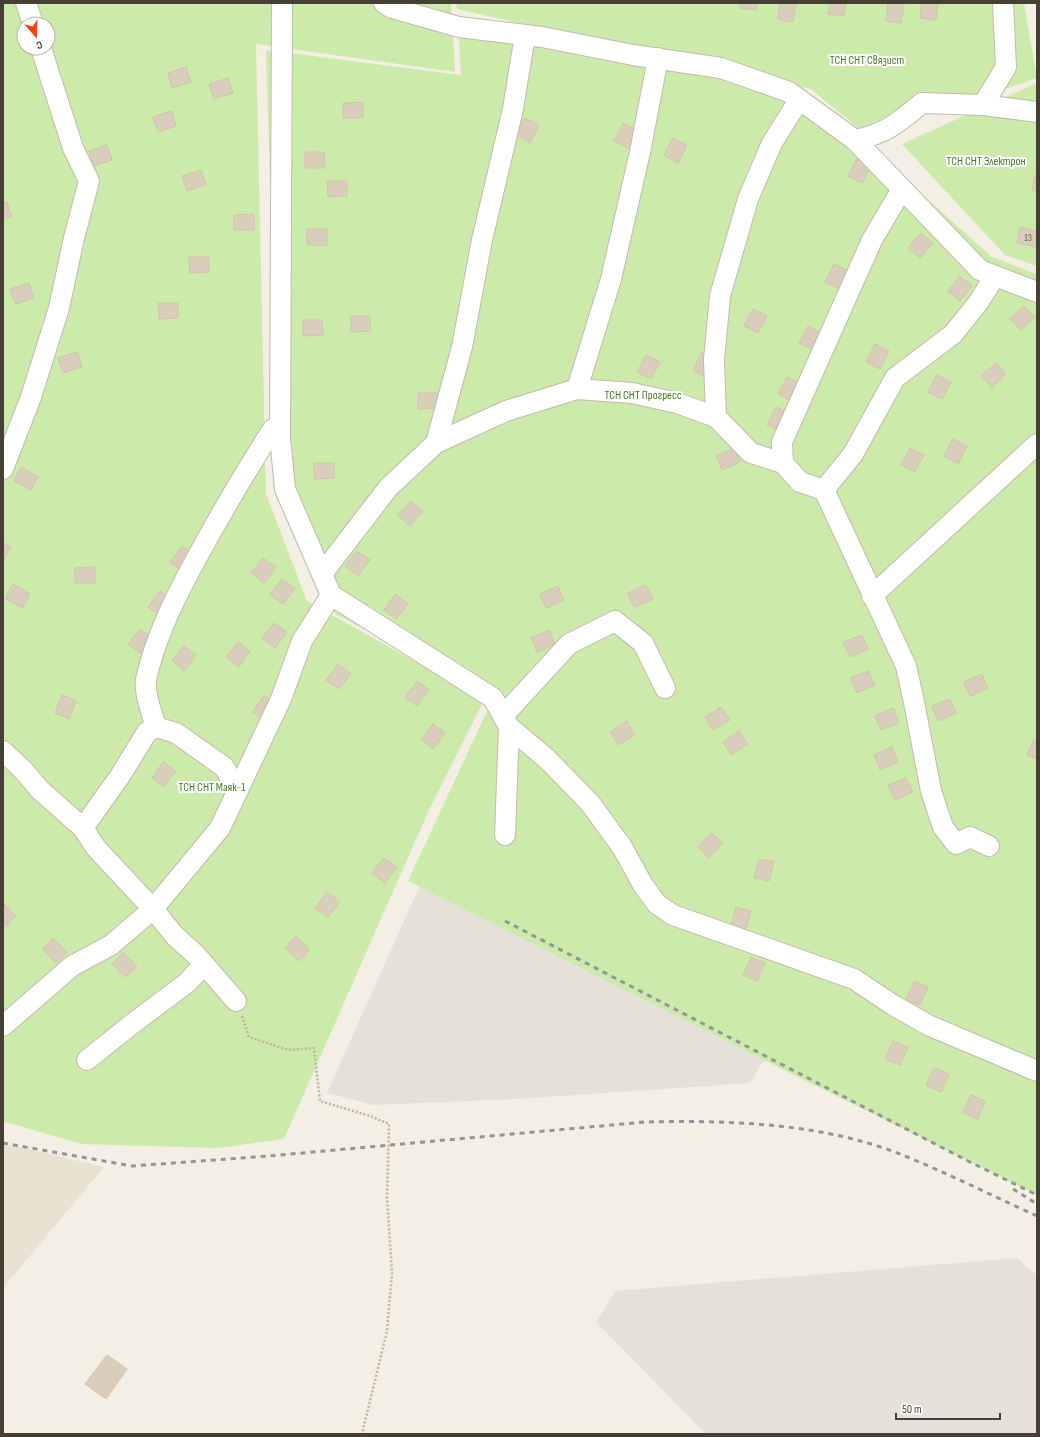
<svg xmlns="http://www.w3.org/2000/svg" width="1040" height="1437" viewBox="0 0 1040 1437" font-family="'Sofia Sans Condensed',sans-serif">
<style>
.residential{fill:#e8e2d2}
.industrial{fill:#e5e0da}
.green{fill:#ccebaa;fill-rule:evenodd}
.building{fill:#d9cebc;stroke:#d1c4ac}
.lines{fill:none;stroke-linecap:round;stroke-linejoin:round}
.minor-casing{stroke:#c2baaa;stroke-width:22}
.path{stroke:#c2b497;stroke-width:2.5;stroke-dasharray:2 2;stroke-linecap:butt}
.minor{stroke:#fff;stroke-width:20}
.rail{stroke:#959595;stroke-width:3;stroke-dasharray:5 5;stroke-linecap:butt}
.labels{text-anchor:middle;stroke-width:4;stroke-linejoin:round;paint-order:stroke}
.number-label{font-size:10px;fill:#6b6356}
.park-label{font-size:12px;fill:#427b24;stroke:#fff}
</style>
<rect width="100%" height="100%" fill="#f3efe4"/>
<!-- residential -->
<polygon class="residential" points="3,1143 104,1167 3,1288"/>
<!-- industrial -->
<g class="industrial">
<polygon points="474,765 777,1039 750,1083 517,1099 373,1105 327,1093"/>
<polygon points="1017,1258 1037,1276 1037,1434 706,1434 596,1322 616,1291"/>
</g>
<!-- green -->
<g class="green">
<path d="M3 3H451L455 72 256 44 266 494 307 601 484 700 429 810 284 1139 218 1148 81 1144 3 1121ZM24 24H48V48H24Z"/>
<polygon points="456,3 1024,3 1037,78 979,98 916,98 862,131 811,89 739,73 811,95 992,257 1037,274 1037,1195 792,1074 408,881 494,696 335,614 317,587 273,488 273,278 266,50 461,75 458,19 577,36 457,9"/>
<polygon points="1037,83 1037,266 1005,255 902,144"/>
</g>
<!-- building -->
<g class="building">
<polygon points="741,3 757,3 756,10 740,8"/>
<polygon points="780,3 796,3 793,22 778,19"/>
<polygon points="846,3 844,16 828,14 830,3"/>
<polygon points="888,3 904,4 901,23 886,21"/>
<polygon points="922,3 938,3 936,20 920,18"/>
<polygon points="186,67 191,82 172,88 168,73"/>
<polygon points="228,78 233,93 214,99 209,84"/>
<polygon points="363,102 363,118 343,118 343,103"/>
<polygon points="172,111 176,126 158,132 153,117"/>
<polygon points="525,118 539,125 530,143 516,135"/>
<polygon points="623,123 637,130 628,148 614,141"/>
<polygon points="673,138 687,145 678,163 664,155"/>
<polygon points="107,145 112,160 93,166 89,151"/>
<polygon points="305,152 324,152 325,168 305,168"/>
<polygon points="857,159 871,166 862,183 848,176"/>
<polygon points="201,170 206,185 187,191 182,176"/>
<polygon points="1035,175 1037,175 1037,191 1032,190"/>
<polygon points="327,181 347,181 347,196 328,197"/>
<polygon points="7,202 12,217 3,219 3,203"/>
<polygon points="254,214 254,230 234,230 234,215"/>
<polygon points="1020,227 1037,231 1036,247 1017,243"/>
<rect x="307" y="229" width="20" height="16"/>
<polygon points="921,233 933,243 920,258 908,248"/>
<polygon points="189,257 209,257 209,272 190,273"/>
<polygon points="834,264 848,271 839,289 825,282"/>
<polygon points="960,276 972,286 960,301 948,291"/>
<polygon points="29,283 34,298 15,304 10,289"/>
<polygon points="158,303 178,303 178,318 159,319"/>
<polygon points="1024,306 1035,317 1021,330 1010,319"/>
<polygon points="753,309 767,316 758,333 744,326"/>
<polygon points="351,316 370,316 371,331 351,332"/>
<polygon points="303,320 322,320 323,335 303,336"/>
<polygon points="808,326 822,333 813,350 799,343"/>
<polygon points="875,344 889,351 880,369 866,362"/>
<polygon points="77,352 82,367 63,373 58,358"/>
<polygon points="702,352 716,359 707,377 693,370"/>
<polygon points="646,355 660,362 651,379 637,372"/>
<polygon points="996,363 1006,374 992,388 981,376"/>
<polygon points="937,375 951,382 942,399 928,392"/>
<polygon points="787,377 801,384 792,401 778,394"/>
<polygon points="418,393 437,393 438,408 418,409"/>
<polygon points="776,407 790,414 781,432 767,425"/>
<polygon points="953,439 967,446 958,464 944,456"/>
<polygon points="734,448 740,462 722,470 716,456"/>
<polygon points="910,448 924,455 915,472 901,465"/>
<polygon points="314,463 334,463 334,478 314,479"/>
<polygon points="21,467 38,477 31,490 14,481"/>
<polygon points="411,501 423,511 410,526 398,515"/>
<polygon points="3,543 11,547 3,561"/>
<polygon points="182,546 194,555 182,571 170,562"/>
<polygon points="357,551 370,560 358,576 345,566"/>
<polygon points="263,558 276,567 264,583 251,573"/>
<polygon points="95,567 95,583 75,583 75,568"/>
<polygon points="282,579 295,589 283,604 270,595"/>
<polygon points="13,584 30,594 22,608 5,598"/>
<polygon points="646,585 653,599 634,607 628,593"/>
<polygon points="558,586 564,600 546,608 540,594"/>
<polygon points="160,591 172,600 161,616 148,607"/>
<polygon points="395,594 408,604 396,619 384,610"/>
<polygon points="274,623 287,632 275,648 262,638"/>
<polygon points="140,629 152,638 141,654 128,644"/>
<polygon points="549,630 555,644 537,652 531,638"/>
<polygon points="862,635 868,649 850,657 843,642"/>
<polygon points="238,642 250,651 239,667 226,657"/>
<polygon points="184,646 196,655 184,671 172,661"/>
<polygon points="338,664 351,674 339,689 326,680"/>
<polygon points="868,671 875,685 857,693 850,678"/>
<polygon points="982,674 988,688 970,696 964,682"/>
<polygon points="417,681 429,690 417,706 405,697"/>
<polygon points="62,695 76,701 69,719 55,713"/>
<polygon points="264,696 277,705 265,721 252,712"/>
<polygon points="950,699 956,713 938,721 932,706"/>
<polygon points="721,707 730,720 713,730 705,717"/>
<polygon points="893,708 899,723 881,730 875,716"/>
<polygon points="627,721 635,735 618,745 610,732"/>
<polygon points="433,724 445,733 433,749 421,739"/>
<polygon points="739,731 748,744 731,755 723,742"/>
<polygon points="1034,740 1037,742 1037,759 1027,755"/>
<polygon points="892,747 898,762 880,770 874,755"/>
<polygon points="163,762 176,771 164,787 152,778"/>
<polygon points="906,778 913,792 895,800 888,785"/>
<polygon points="711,833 723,843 709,858 698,847"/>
<polygon points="384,858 397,867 385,883 372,873"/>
<polygon points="759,859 774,862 769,881 754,878"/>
<polygon points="327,892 340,902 328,917 315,908"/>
<polygon points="3,903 16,916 5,927 3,925"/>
<polygon points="736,907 751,911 746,930 731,926"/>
<polygon points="296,936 310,950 299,961 285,948"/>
<polygon points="53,938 67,952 56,963 42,949"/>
<polygon points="123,952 137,966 126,977 112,964"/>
<polygon points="751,957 765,963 757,981 743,975"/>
<polygon points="914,981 928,987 920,1005 906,999"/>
<polygon points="893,1041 908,1047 900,1065 885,1059"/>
<polygon points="934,1068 949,1074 941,1092 926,1086"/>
<polygon points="971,1095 985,1101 978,1119 963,1113"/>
<polygon points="107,1355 127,1369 106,1399 85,1384"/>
</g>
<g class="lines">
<defs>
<g id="minor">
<polyline points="26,3 33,24"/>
<polyline points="282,3 280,437 285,489 331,595 493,698 509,727 505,835"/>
<polyline points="384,3 392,8 459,27 542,37 633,55 721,68 789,92 855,140 980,270 1037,292"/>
<polyline points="983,105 1006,67 1003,3"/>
<path d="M855 140C886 134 899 122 922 103L983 105 1037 112"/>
<polyline points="902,189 872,240 782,442 783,463 800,482 824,490 853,454 895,378 953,334 978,303 995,276"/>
<polyline points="577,389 611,279 640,152 658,58"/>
<polyline points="436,443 462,347 482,240 513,109 525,35"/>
<polyline points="783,463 751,453 716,417 714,360 720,296 748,199 772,143 799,100"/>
<polyline points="3,469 31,397 59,308 74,238 89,181 73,148 41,48"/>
<polyline points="824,490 906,666 914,702 931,791 943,827 956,844 970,837 989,846"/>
<polyline points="322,574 388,488 436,443 506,411 577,389 632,393 677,403 716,417"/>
<polyline points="872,596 1037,444"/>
<polyline points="503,716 569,644 615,621 643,643 665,688"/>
<path d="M156 727C152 713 144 694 146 680 155 636 179 590 200 552 223 510 247 469 273 429L280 427"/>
<polyline points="509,727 547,759 590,803 622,847 643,885 657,904 673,915 854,979 893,1005 928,1025 1037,1071"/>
<polyline points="3,751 24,771 40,790 83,828 120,776 147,732 156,727 176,733 224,767 238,791"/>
<polyline points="83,828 96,848 153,909 175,936 196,955 236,1001"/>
<polyline points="3,1026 72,966 111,945 153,909 220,828 281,699 302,641 331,595"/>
<polyline points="87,1060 132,1024 188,982 204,964"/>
</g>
</defs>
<!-- minor casing -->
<use href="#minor" class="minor-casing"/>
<!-- path -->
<polyline class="path" points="242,1016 249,1037 288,1050 314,1048 320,1101 370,1116 389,1124 387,1198 392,1273 387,1331 362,1434"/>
<!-- minor -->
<use href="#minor" class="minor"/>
<!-- rail -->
<g class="rail">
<polyline points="505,921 970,1162 1037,1195"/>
<path d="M3 1143 132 1166 269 1156 645 1122C730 1120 825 1123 905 1156 949 1174 993 1196 1037 1216"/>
<polyline points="1013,1189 1037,1204"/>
</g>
</g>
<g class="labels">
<!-- number labels -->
<g class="number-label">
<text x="1028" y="241">13</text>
</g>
<!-- park labels -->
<g class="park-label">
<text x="867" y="64">ТСН СНТ Связист</text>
<text x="986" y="165">ТСН СНТ Электрон</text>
<text x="643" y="399">ТСН СНТ Прогресс</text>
<text x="212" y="791">ТСН СНТ Маяк-1</text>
</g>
</g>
<!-- border -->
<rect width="1040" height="1437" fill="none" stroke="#463f34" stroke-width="8"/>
<!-- north arrow -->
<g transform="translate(36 36) rotate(160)"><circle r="19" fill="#ffffff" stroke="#b5b2ae"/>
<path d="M0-3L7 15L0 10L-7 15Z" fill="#ff3b10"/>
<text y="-6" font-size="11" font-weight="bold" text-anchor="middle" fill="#463f34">С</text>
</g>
<!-- scale -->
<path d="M896 1413v6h104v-6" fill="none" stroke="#463f34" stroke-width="2"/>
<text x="902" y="1413" font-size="12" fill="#463f34" stroke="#ffffff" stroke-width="3" paint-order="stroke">50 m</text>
</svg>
